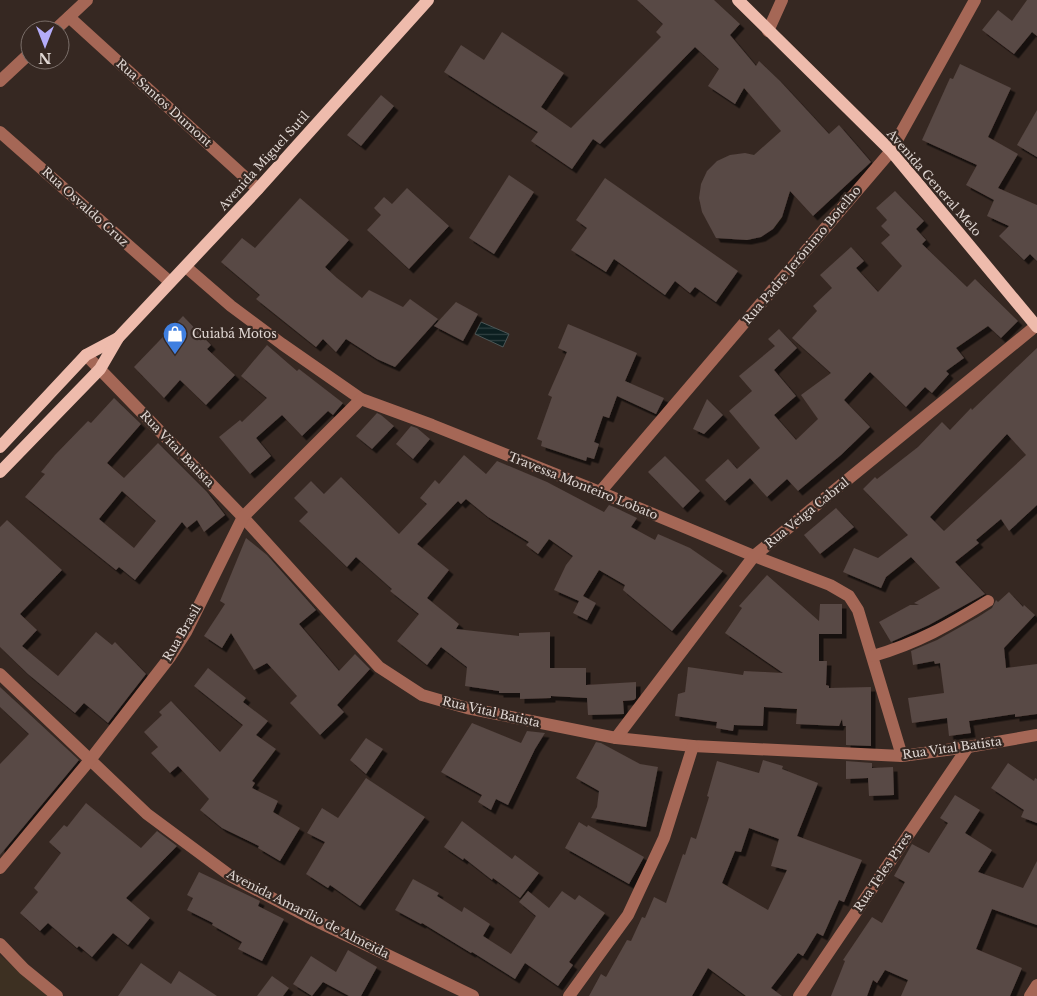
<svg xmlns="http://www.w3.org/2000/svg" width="1037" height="996" viewBox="0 0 1037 996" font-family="'Libre Baskerville',serif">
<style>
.commercial{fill:#3d3022}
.water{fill:url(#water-rules);stroke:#4c5656}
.building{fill:#584844;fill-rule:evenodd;filter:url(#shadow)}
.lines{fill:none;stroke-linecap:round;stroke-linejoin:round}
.minor{stroke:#a56756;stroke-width:12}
.major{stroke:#eebbac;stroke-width:12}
.labels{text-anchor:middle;stroke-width:4.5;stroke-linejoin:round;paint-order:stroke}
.street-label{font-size:12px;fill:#e0d7d3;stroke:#362822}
.poi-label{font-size:12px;fill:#e0d7d3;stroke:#362822;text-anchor:start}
</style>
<defs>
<pattern id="water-rules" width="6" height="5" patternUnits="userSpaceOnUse" patternTransform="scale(1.25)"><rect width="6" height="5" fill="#0c1f20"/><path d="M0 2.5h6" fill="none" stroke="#2f3f40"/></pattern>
<filter id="shadow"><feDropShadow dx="4.5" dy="4.5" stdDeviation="0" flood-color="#0009"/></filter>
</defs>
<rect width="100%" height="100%" fill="#362822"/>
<!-- commercial -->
<polygon class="commercial" points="0,955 49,996 0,996"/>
<!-- water -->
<polygon class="water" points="481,322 509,334 503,347 475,334"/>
<!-- building -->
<g class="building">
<polygon points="637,0 714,0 740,24 730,35 756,66 759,61 780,81 829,134 839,125 871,162 813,216 790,191 782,217 773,229 761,237 747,240 716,238 702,212 699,198 701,184 707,171 717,161 730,155 745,153 754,155 781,131 744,88 735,104 708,86 719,69 695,47 600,144 593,139 572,169 531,141 538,132 444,72 461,45 484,60 502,32 564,73 541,107 571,128 661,37 656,32 663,24"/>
<polygon points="1027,0 1037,0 1037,36 1032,32 1014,54 982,30 998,10 1012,21"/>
<polygon points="960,64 1011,88 988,137 1018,154 998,188 1037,205 1037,261 1030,254 1024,260 999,236 1009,226 987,216 994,200 966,185 977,165 922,140 950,78 953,79"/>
<polygon points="381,95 394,106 361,146 347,135"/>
<polygon points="1037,110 1037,157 1017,145"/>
<polygon points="509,175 534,192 494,254 469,238"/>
<polygon points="605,178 738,271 716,302 695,287 690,293 675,281 665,295 614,259 606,272 571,250 587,228 576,220"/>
<polygon points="407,188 449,226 409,269 367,230 381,215 374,208 384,197 392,204"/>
<polygon points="895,191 924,221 916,229 926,240 922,244 967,287 975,279 1018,321 1001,338 988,326 956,348 964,358 946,371 949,374 932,393 925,387 906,407 870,372 844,400 870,427 841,455 798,491 787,479 767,497 750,478 725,501 705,480 728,459 737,469 760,448 729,411 752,391 739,376 775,346 768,339 779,329 797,348 774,370 796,396 774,415 796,440 818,419 801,395 831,373 792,338 817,311 813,306 832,288 820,275 851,247 864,261 856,268 878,292 902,266 881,243 890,235 881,226 887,220 876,208"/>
<polygon points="300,198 349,240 325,267 337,278 362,298 369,290 403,307 410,299 438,319 395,367 377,359 346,339 336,352 323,339 316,347 256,299 260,295 221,262 242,238 255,248"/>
<polygon points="456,302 478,314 463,341 434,326"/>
<polygon points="183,316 211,345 207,349 235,375 206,405 180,380 164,398 134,367"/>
<polygon points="568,324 637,353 625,381 664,398 656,414 617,396 609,418 603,416 594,442 599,444 594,459 587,457 586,461 541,446 542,441 537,439 552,397 548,395 567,352 558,348"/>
<polygon points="267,345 297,371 299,369 343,403 333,415 328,411 302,436 282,415 256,438 271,456 250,474 219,437 240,420 242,422 267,398 241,376"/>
<path d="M1037 348V505L1009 531 1001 519 976 540 979 543 955 562 985 594 929 625 891 642 879 622 910 605H919L914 603 940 588 911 557 886 577 881 588 843 572 854 548 878 558 908 535 863 489 875 477 877 479 918 447 942 422 950 430 971 408 972 410ZM1007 434 1026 455 944 531 930 517Z"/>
<path d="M114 398 141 424 107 463 124 478 158 443 207 492 225 515 204 532 197 520 187 528 182 522 135 580 119 567 116 570 25 497 45 474 41 472 55 455 88 421 91 423ZM122 491 156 521 134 548 99 519Z"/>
<polygon points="707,399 723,415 704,434 693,429"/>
<polygon points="377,413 381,415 394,426 372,449 356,436"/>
<polygon points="411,426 417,428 430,439 413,459 396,444"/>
<polygon points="464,455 486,474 497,461 547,482 604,512 609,505 614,507 637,518 631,527 655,540 658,534 690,548 723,571 672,631 623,590 625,585 599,570 583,596 596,603 587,620 573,613 579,601 554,590 566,565 573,556 549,539 538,554 526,545 529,542 488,517 466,499 461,504 458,501 417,544 449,570 427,598 459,624 456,629 519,636 519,633 550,632 550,668 586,668 586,685 636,682 636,698 634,700 623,701 624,714 588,715 587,698 551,696 551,698 520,699 520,693 499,693 499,691 465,686 467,667 441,647 427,665 397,641 419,614 390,591 392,589 356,557 347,567 299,521 308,512 294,498 311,481 324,494 341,477 399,534 427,504 420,498 435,480 439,484"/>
<polygon points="665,456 700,491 683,508 648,472"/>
<polygon points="836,508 854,527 820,554 804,535"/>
<polygon points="7,520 62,570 20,614 37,630 22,646 58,676 96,632 112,645 115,642 146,674 108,723 84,703 75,713 28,674 0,647 0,527"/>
<polygon points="246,538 267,555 316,610 299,624 339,671 355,654 370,669 337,705 344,712 320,735 290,703 297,696 267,663 254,670 231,633 222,648 204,636 225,604 220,601"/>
<polygon points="767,575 819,621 820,604 842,604 842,634 819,634 819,661 827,661 826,685 829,686 829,688 871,687 871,746 846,745 846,726 843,726 842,719 839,726 796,724 797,709 764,707 763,726 734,725 733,731 716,728 717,722 675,716 678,694 685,692 688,667 743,675 744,671 783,673 725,633 742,608 739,606"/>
<polygon points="1009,592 1023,607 1024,605 1035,615 1004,648 1006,668 1037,664 1037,714 1015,717 1015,714 969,721 971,733 949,736 947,718 912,723 908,698 944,693 940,663 935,664 934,661 913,665 911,651 937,640 978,617 992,608 996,600 998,602"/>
<polygon points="208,668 246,698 243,702 268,721 256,735 276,749 252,781 255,783 252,788 278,801 273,812 300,828 280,861 258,848 259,846 222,828 200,810 209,799 178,766 170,773 151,753 158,747 144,732 162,715 159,712 171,701 220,752 243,725 194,686"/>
<polygon points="0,687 79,760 0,855 0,764 29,734 0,707"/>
<polygon points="472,723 521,743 527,731 545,733 535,749 508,805 496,799 491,810 478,802 482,795 441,772"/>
<polygon points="366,738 383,749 366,774 350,760"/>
<polygon points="596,742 601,743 640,764 658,767 646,827 591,818 597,807 599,791 576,778"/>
<path d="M763 760 783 766 782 769 818 783 797 836 862 860 844 902 839 900 823 936 817 933 803 956 798 953 771 988 782 996H746L708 968 692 996H589L601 974 606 977 627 940 631 941 642 917 645 918 654 897 666 903 683 854 685 855 691 837 696 839 709 797 707 796 717 761 759 773ZM749 828 779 839 771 866 787 870 768 910 722 883 735 851 741 852Z"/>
<polygon points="846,761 872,763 872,768 893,767 894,795 869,796 868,778 846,779"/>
<polygon points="1008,763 1034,781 1035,778 1037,779 1037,823 1021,817 1024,810 991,788"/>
<polygon points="366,778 425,817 360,906 330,885 328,888 306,874 325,842 307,833 322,808 338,818"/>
<polygon points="955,795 980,810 965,833 992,850 978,872 1023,888 1037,861 1037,925 992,909 976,949 1022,968 1010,996 901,996 908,980 885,970 877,983 873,980 867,996 831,996 845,961 843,960 872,917 882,923 905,882 894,876 912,844 929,853 948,823 940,818"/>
<polygon points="86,803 141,848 157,831 177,846 126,898 150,918 128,945 113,933 92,957 79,946 77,948 48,923 40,931 20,913 38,892 34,888 61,853 49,842 64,825 67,827"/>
<polygon points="462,821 512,859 515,855 539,873 520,898 493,878 492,880 464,858 463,860 444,847"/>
<polygon points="579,822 587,827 588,825 644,857 629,884 565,848"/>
<polygon points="199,872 260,901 258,906 284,919 262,961 238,949 242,942 212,925 213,923 187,910 193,898 187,895"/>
<polygon points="413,879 439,893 437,896 462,912 464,907 490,924 483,936 511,954 536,916 519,902 528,891 549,908 562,891 575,900 579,895 605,913 569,962 573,965 558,986 525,963 515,979 472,952 471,953 422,923 421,924 395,910"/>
<polygon points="348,950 377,967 361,996 349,996 323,982 312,996 293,984 311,956 336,972"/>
<polygon points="141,963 171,984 179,971 217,996 118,996"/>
<polygon points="272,976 289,988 283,996 257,996"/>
</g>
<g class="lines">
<!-- minor -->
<g class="minor">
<polyline points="69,17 258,189"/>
<polyline points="55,30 87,0"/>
<polyline points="768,31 782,0"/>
<polyline points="0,81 30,53"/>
<polyline points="0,132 170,282"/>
<polyline points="186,267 231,306 282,344 361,399 432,425 600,492 754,556 830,585 849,596 858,610 902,756"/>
<polyline points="86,355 243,517 379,667 422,695 467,708 616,738 693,746 902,756 968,747 1037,735"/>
<polyline points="600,492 891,151 975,0"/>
<path d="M873 656C918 643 949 625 988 601"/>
<polyline points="0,674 147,814 232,877 308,917 473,996"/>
<polyline points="616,738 754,556 1037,325"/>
<polyline points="0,868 90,760 170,657 186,632 243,517 361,399"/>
<polyline points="0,944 24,969 57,996"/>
<polyline points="569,996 628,915 664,838 693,746"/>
<polyline points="799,996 968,747"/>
<polyline points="1030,996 1037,985"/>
</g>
<!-- major -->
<g class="major">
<polyline points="738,0 891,151 1037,327"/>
<polyline points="0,447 86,355 118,338"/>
<polyline points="0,472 100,369 118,338 258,189 428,0"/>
</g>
</g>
<!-- icons -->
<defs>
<symbol id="shop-pin" viewBox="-11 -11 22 30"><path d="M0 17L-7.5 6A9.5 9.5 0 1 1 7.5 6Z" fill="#3f7fe0" stroke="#362822"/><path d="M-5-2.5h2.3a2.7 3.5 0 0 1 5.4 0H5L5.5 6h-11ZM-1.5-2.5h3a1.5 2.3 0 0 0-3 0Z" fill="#fff"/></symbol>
</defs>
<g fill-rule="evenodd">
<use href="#shop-pin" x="161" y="320" width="28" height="38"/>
</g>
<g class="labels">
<!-- street labels -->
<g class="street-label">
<text transform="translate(164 103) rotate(42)" y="4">Rua Santos Dumont</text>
<text transform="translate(264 161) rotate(-48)" y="4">Avenida Miguel Sutil</text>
<text transform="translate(934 183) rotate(49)" y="4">Avenida General Melo</text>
<text transform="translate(85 207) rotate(42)" y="4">Rua Osvaldo Cruz</text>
<text transform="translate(802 255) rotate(-50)" y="4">Rua Padre Jerônimo Botelho</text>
<text transform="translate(177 449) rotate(46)" y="4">Rua Vital Batista</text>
<text transform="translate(583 486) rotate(22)" y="4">Travessa Monteiro Lobato</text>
<text transform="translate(807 513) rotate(-39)" y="4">Rua Veiga Cabral</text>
<text transform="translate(182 633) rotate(-60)" y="4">Rua Brasil</text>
<text transform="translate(491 712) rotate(13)" y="4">Rua Vital Batista</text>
<text transform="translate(952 748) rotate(-8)" y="4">Rua Vital Batista</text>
<text transform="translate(883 872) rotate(-56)" y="4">Rua Teles Pires</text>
<text transform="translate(308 914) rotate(27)" y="4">Avenida Amarílio de Almeida</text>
</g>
<!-- poi labels -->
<g class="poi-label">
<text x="192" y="338">Cuiabá Motos</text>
</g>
</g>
<!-- north arrow -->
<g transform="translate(45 45) rotate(180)"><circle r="24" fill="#362822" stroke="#7a6e69"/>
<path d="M0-4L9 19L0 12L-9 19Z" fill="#b4acf9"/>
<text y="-8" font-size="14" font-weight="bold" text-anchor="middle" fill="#e0d7d3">N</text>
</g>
</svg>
